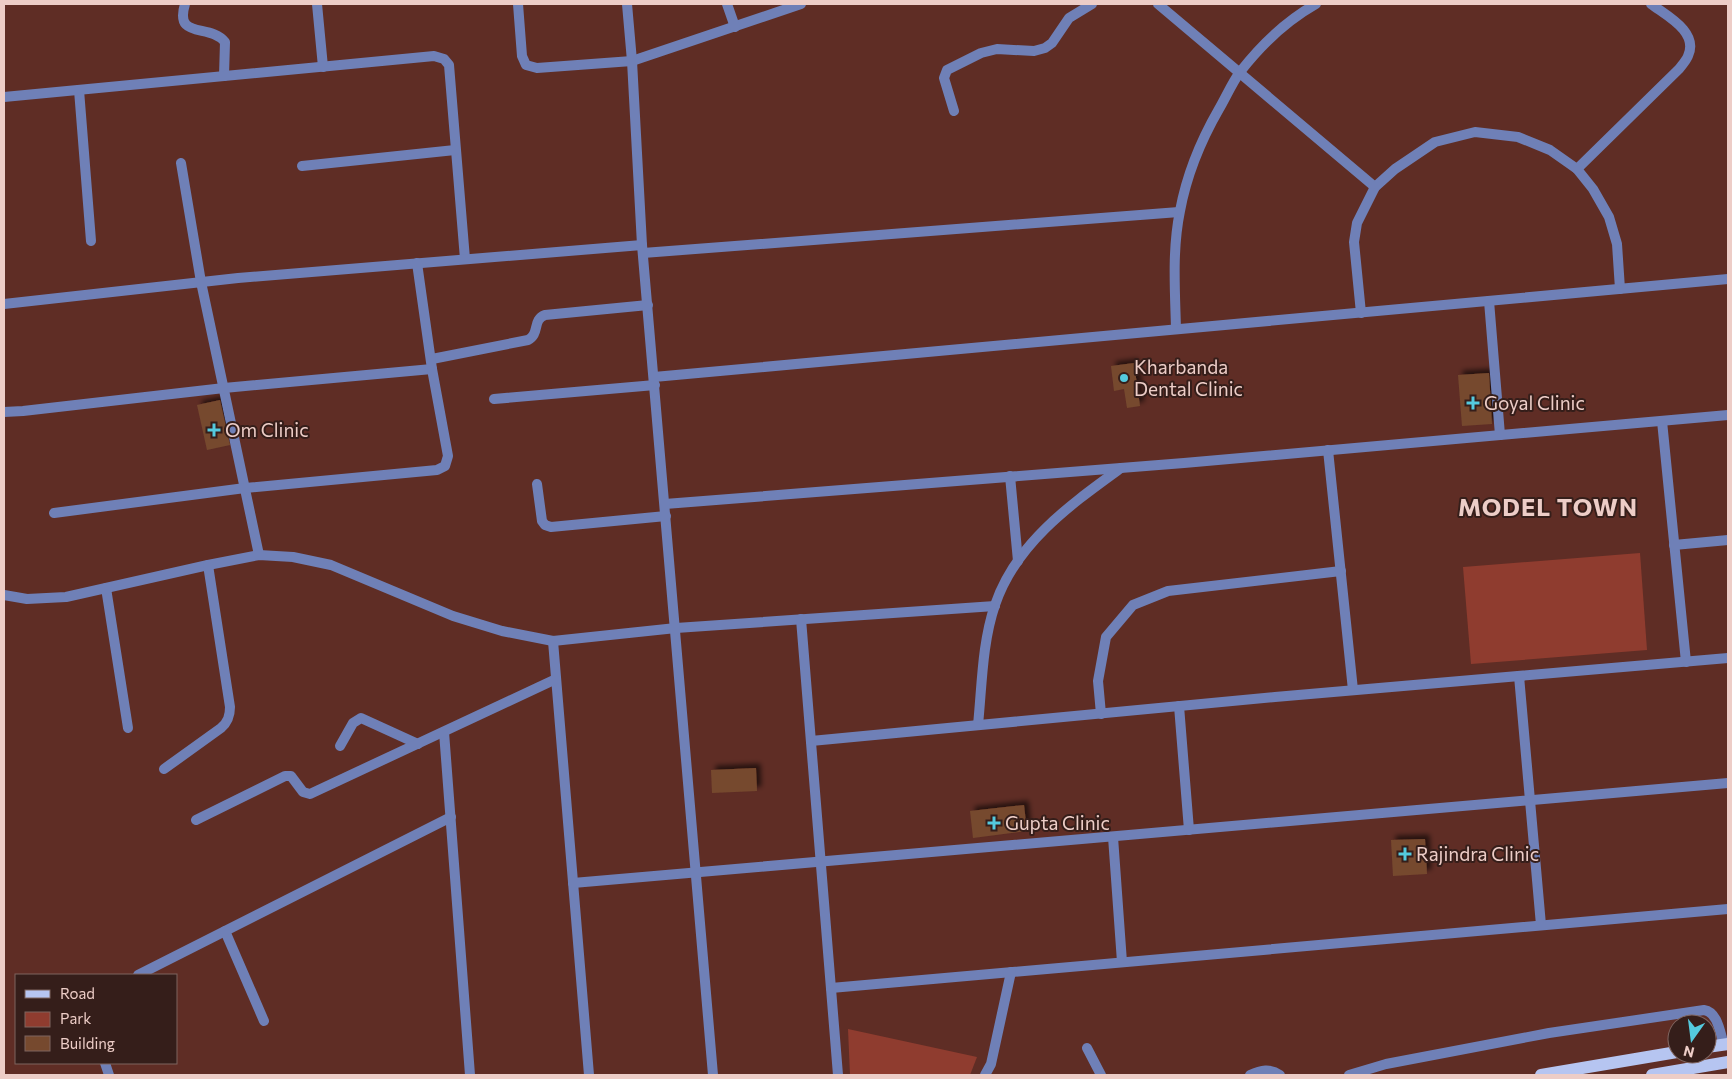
<svg xmlns="http://www.w3.org/2000/svg" width="1732" height="1079" viewBox="0 0 1732 1079" font-family="Commissioner,sans-serif">
<style>
.green{fill:#8f3c2f}
.building{fill:#76492e;filter:url(#shadow)}
.lines{fill:none;stroke-linecap:round;stroke-linejoin:round}
.minor{stroke:#6f80b7;stroke-width:10}
.tertiary{stroke:#6f80b7;stroke-width:10}
.primary{stroke:#b6c5f1;stroke-width:12}
.poi-dot{fill:#54cade;stroke:#351e1a;stroke-width:2}
.labels{text-anchor:middle;stroke-width:4;stroke-linejoin:round;paint-order:stroke}
.poi-label{font-size:19px;fill:#edcdc7;stroke:#351e1a;text-anchor:start}
.district-label{font-size:24px;font-weight:bold;letter-spacing:1px;fill:#edcdc7;stroke:#351e1a}
</style>
<defs>
<filter id="shadow"><feDropShadow dx="4.5" dy="-4.5" stdDeviation="2.5" flood-color="#0009"/></filter>
</defs>
<rect width="100%" height="100%" fill="#5f2d25"/>
<!-- green -->
<g class="green">
<polygon points="1640,553 1647,650 1471,664 1463,567"/>
<polygon points="848,1029 977,1057 970,1075 850,1075"/>
</g>
<!-- building -->
<g class="building">
<polygon points="1134,363 1140,406 1127,408 1124,389 1114,391 1111,366"/>
<polygon points="1489,373 1492,424 1462,426 1458,375"/>
<polygon points="220,400 230,445 207,450 197,405"/>
<polygon points="756,768 757,791 712,793 711,770"/>
<polygon points="1024,805 1027,831 973,838 970,811"/>
<polygon points="1425,839 1427,874 1393,876 1391,840"/>
</g>
<g class="lines">
<!-- minor -->
<g class="minor">
<path d="M185 4C174 40 210 23 225 42L224 76"/>
<polyline points="317,4 323,67"/>
<polyline points="518,4 522,56 526,65 537,68 632,61 801,4"/>
<polyline points="727,4 735,27"/>
<polyline points="1158,4 1375,187"/>
<polyline points="79,90 91,241"/>
<polyline points="4,97 434,56 444,59 449,65 465,259"/>
<polyline points="954,111 944,78 947,70 981,53 997,49 1034,51 1045,48 1052,43 1069,18 1092,4"/>
<polyline points="181,163 201,282 259,555"/>
<polyline points="302,166 455,150"/>
<path d="M1577 169 1679 69C1682 65 1686 61 1688 56 1699 32 1667 16 1651 4"/>
<polyline points="643,253 1179,212"/>
<polyline points="1489,301 1500,435"/>
<polyline points="4,304 238,278 642,245"/>
<polyline points="1361,313 1354,242 1357,223 1375,187 1395,169 1435,142 1475,132 1518,137 1550,150 1577,169 1593,189 1609,217 1617,244 1620,289"/>
<path d="M1176 329C1175 290 1172 250 1180 211 1187 173 1200 142 1219 109 1226 97 1232 83 1240 72 1261 45 1286 21 1316 4"/>
<path d="M432 359 528 340C540 334 532 320 545 315L648 305"/>
<polyline points="494,399 655,385"/>
<polyline points="4,412 23,411 224,388 432,369"/>
<polyline points="1662,421 1686,662"/>
<polyline points="1328,450 1353,690"/>
<polyline points="1010,476 1018,561"/>
<polyline points="537,484 542,521 545,525 551,527 666,516"/>
<polyline points="665,504 1184,463 1728,415"/>
<polyline points="54,513 245,488 437,470 445,466 448,456 432,369 417,263"/>
<polyline points="1674,545 1728,540"/>
<polyline points="106,588 128,728"/>
<polyline points="4,595 27,599 66,597 208,565 259,555 293,557 331,565 453,616 502,631 553,641 676,628 995,606"/>
<polyline points="801,619 838,1075"/>
<polyline points="553,641 589,1075"/>
<polyline points="1519,676 1541,925"/>
<polyline points="1179,706 1189,830"/>
<polyline points="1101,714 1098,681 1106,637 1133,605 1168,591 1341,571"/>
<path d="M978 725C982 686 982 643 995 605 1016 543 1070 505 1121 468"/>
<polyline points="444,732 470,1075"/>
<polyline points="811,741 1275,697 1728,658"/>
<polyline points="340,746 353,723 361,718 418,744"/>
<path d="M164 769 221 728C228 722 230 716 230 707L208 565"/>
<polyline points="196,820 285,776 291,776 303,792 310,794 556,679"/>
<polyline points="1113,837 1122,962"/>
<polyline points="573,883 1728,783"/>
<polyline points="225,931 264,1021"/>
<polyline points="138,975 451,817"/>
<polyline points="831,988 1728,909"/>
<polyline points="1087,1048 1101,1075"/>
<polyline points="105,1063 109,1075"/>
<polyline points="985,1075 991,1064 1011,972"/>
<path d="M1250 1075C1261 1070 1270 1068 1280 1075"/>
<path d="M1349 1075 1386 1064 1549 1033 1704 1010C1718 1012 1720 1033 1724 1045"/>
</g>
<!-- tertiary -->
<g class="tertiary">
<polyline points="627,4 632,61 642,245 713,1075"/>
<polyline points="654,377 1728,279"/>
</g>
<!-- primary -->
<g class="primary">
<polyline points="1707,1047 1728,1044"/>
<polyline points="1541,1075 1677,1052"/>
<polyline points="1652,1075 1728,1062"/>
</g>
</g>
<!-- markers -->
<g class="poi-dot">
<circle cx="1124" cy="378" r="5"/>
<path d="M1470.5 395.5h5v5h5v5h-5v5h-5v-5h-5v-5h5z"/>
<path d="M211.5 422.5h5v5h5v5h-5v5h-5v-5h-5v-5h5z"/>
<path d="M991.5 815.5h5v5h5v5h-5v5h-5v-5h-5v-5h5z"/>
<path d="M1402.5 846.5h5v5h5v5h-5v5h-5v-5h-5v-5h5z"/>
</g>
<g class="labels">
<!-- poi labels -->
<g class="poi-label">
<text x="1134" y="374">Kharbanda<tspan x="1134" dy="22">Dental Clinic</tspan></text>
<text x="1484" y="410">Goyal Clinic</text>
<text x="225" y="437">Om Clinic</text>
<text x="1005" y="830">Gupta Clinic</text>
<text x="1416" y="861">Rajindra Clinic</text>
</g>
<!-- district labels -->
<g class="district-label">
<text x="1548" y="516">MODEL TOWN</text>
</g>
</g>
<!-- border -->
<rect width="1732" height="1079" fill="none" stroke="#edcdc7" stroke-width="10"/>
<!-- legend -->
<rect x="15" y="974" width="162" height="90" fill="#351e1a" stroke="#7f645f"/>
<rect x="25" y="990" width="25" height="8" fill="#b6c5f1" stroke="#7f645f"/>
<text x="60" y="999" font-size="15" fill="#edcdc7">Road</text>
<rect x="25" y="1012" width="25" height="15" fill="#8f3c2f" stroke="#7f645f"/>
<text x="60" y="1024" font-size="15" fill="#edcdc7">Park</text>
<rect x="25" y="1036" width="25" height="15" fill="#76492e" stroke="#7f645f"/>
<text x="60" y="1049" font-size="15" fill="#edcdc7">Building</text>
<!-- north arrow -->
<g transform="translate(1692 1039) rotate(194)"><circle r="24" fill="#351e1a" stroke="#7f645f"/>
<path d="M0-4L9 19L0 12L-9 19Z" fill="#54cade"/>
<text y="-8" font-size="14" font-weight="bold" text-anchor="middle" fill="#edcdc7">N</text>
</g>
</svg>
